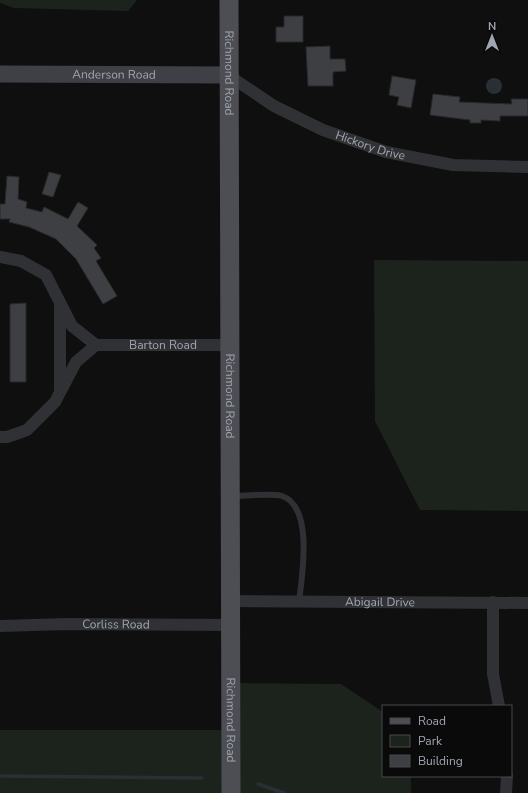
<svg xmlns="http://www.w3.org/2000/svg" width="528" height="793" viewBox="0 0 528 793" font-family="'Nunito Sans',sans-serif">
<style>
.green{fill:#1c231c}
.water{fill:#283036}
.lines{fill:none;stroke-linecap:round;stroke-linejoin:round}
.stream{stroke:#283036;stroke-width:3.5}
.building{fill:#3e3f43;stroke:#29292c}
.lane{stroke:#303135;stroke-width:6}
.street{stroke:#303135;stroke-width:12}
.secondary{stroke:#3e4045;stroke-width:17}
.primary{stroke:#4c4e54;stroke-width:19}
.labels{text-anchor:middle;stroke-width:3;stroke-linejoin:round;paint-order:stroke}
.street-label{font-size:12px;fill:#a0a6b1;stroke:#0a0a0b}
</style>
<rect width="100%" height="100%" fill="#0f0f10"/>
<!-- green -->
<g class="green">
<polygon points="0,0 137,0 128,11 14,8 0,3"/>
<polygon points="374,260 528,261 528,511 420,510 375,421"/>
<polygon points="232,683 341,684 383,712 383,776 411,776 411,793 0,793 0,730 231,730"/>
</g>
<!-- water -->
<circle class="water" cx="494" cy="86" r="8"/>
<g class="lines">
<!-- stream -->
<g class="stream">
<polyline points="0,776 202,778"/>
<polyline points="258,784 284,793"/>
</g>
</g>
<!-- building -->
<g class="building">
<polygon points="284,16 303,16 303,42 276,42 276,27 284,27"/>
<polygon points="330,46 330,59 345,59 346,71 333,72 333,86 308,86 306,47"/>
<polygon points="392,76 416,80 411,108 397,105 399,97 389,95"/>
<polygon points="433,94 460,97 459,102 512,104 511,99 528,99 528,116 500,116 500,121 481,120 481,123 470,123 470,120 430,115"/>
<polygon points="49,172 61,175 53,197 42,194"/>
<polygon points="7,176 19,177 18,199 27,202 26,208 42,212 44,207 68,219 78,202 88,208 77,226 97,245 94,248 101,258 96,261 117,296 103,304 76,259 56,239 29,227 9,222 10,219 0,219 0,204 5,204"/>
<polygon points="26,303 26,382 10,382 10,304"/>
</g>
<g class="lines">
<!-- lane -->
<path class="lane" d="M232 496C244 496 272 493 282 496 314 507 302 576 299 602"/>
<!-- street -->
<g class="street">
<path id="s1" d="M228 75 274 106 323 130 386 152 453 165 528 167"/>
<polyline points="0,257 21,261 46,275 72,326 96,345"/>
<path id="s2" d="M96 345H230"/>
<polyline points="60,390 60,306"/>
<polyline points="0,437 7,437 27,430 55,402 76,362 96,345"/>
<path id="s3" d="M232 601 528 603"/>
<polyline points="493,602 493,674 499,706"/>
<path id="s4" d="M0 626 66 624 232 625"/>
<polyline points="506,793 507,776"/>
</g>
<!-- secondary -->
<path class="secondary" id="s5" d="M0 74 228 75"/>
<!-- primary -->
<path class="primary" id="s6" d="M229 0 231 793"/>
</g>
<g class="labels">
<!-- street labels -->
<g class="street-label">
<text dy="4" stroke="none"><textPath href="#s6" startOffset="73">Richmond Road</textPath></text>
<text dy="4" stroke="none"><textPath href="#s5" startOffset="114">Anderson Road</textPath></text>
<text dy="4" stroke="none"><textPath href="#s1" startOffset="160">Hickory Drive</textPath></text>
<text dy="4" stroke="none"><textPath href="#s2" startOffset="67">Barton Road</textPath></text>
<text dy="4" stroke="none"><textPath href="#s6" startOffset="396">Richmond Road</textPath></text>
<text dy="4" stroke="none"><textPath href="#s3" startOffset="148">Abigail Drive</textPath></text>
<text dy="4" stroke="none"><textPath href="#s4" startOffset="116">Corliss Road</textPath></text>
<text dy="4" stroke="none"><textPath href="#s6" startOffset="720">Richmond Road</textPath></text>
</g>
</g>
<!-- legend -->
<rect x="382" y="705" width="130" height="72" fill="#0a0a0b" stroke="#46484d"/>
<rect x="390" y="718" width="20" height="6" fill="#4c4e54" stroke="#46484d"/>
<text x="418" y="725" font-size="12" fill="#a0a6b1">Road</text>
<rect x="390" y="735" width="20" height="12" fill="#1c231c" stroke="#46484d"/>
<text x="418" y="745" font-size="12" fill="#a0a6b1">Park</text>
<rect x="390" y="755" width="20" height="12" fill="#3e3f43" stroke="#46484d"/>
<text x="418" y="765" font-size="12" fill="#a0a6b1">Building</text>
<!-- north arrow -->
<g transform="translate(492 36)" stroke="#0a0a0b" stroke-width="3" paint-order="stroke">
<path d="M0-3L7 15L0 10L-7 15Z" fill="#a0a6b1"/>
<text y="-6" font-size="11" font-weight="bold" text-anchor="middle" fill="#a0a6b1">N</text>
</g>
</svg>
